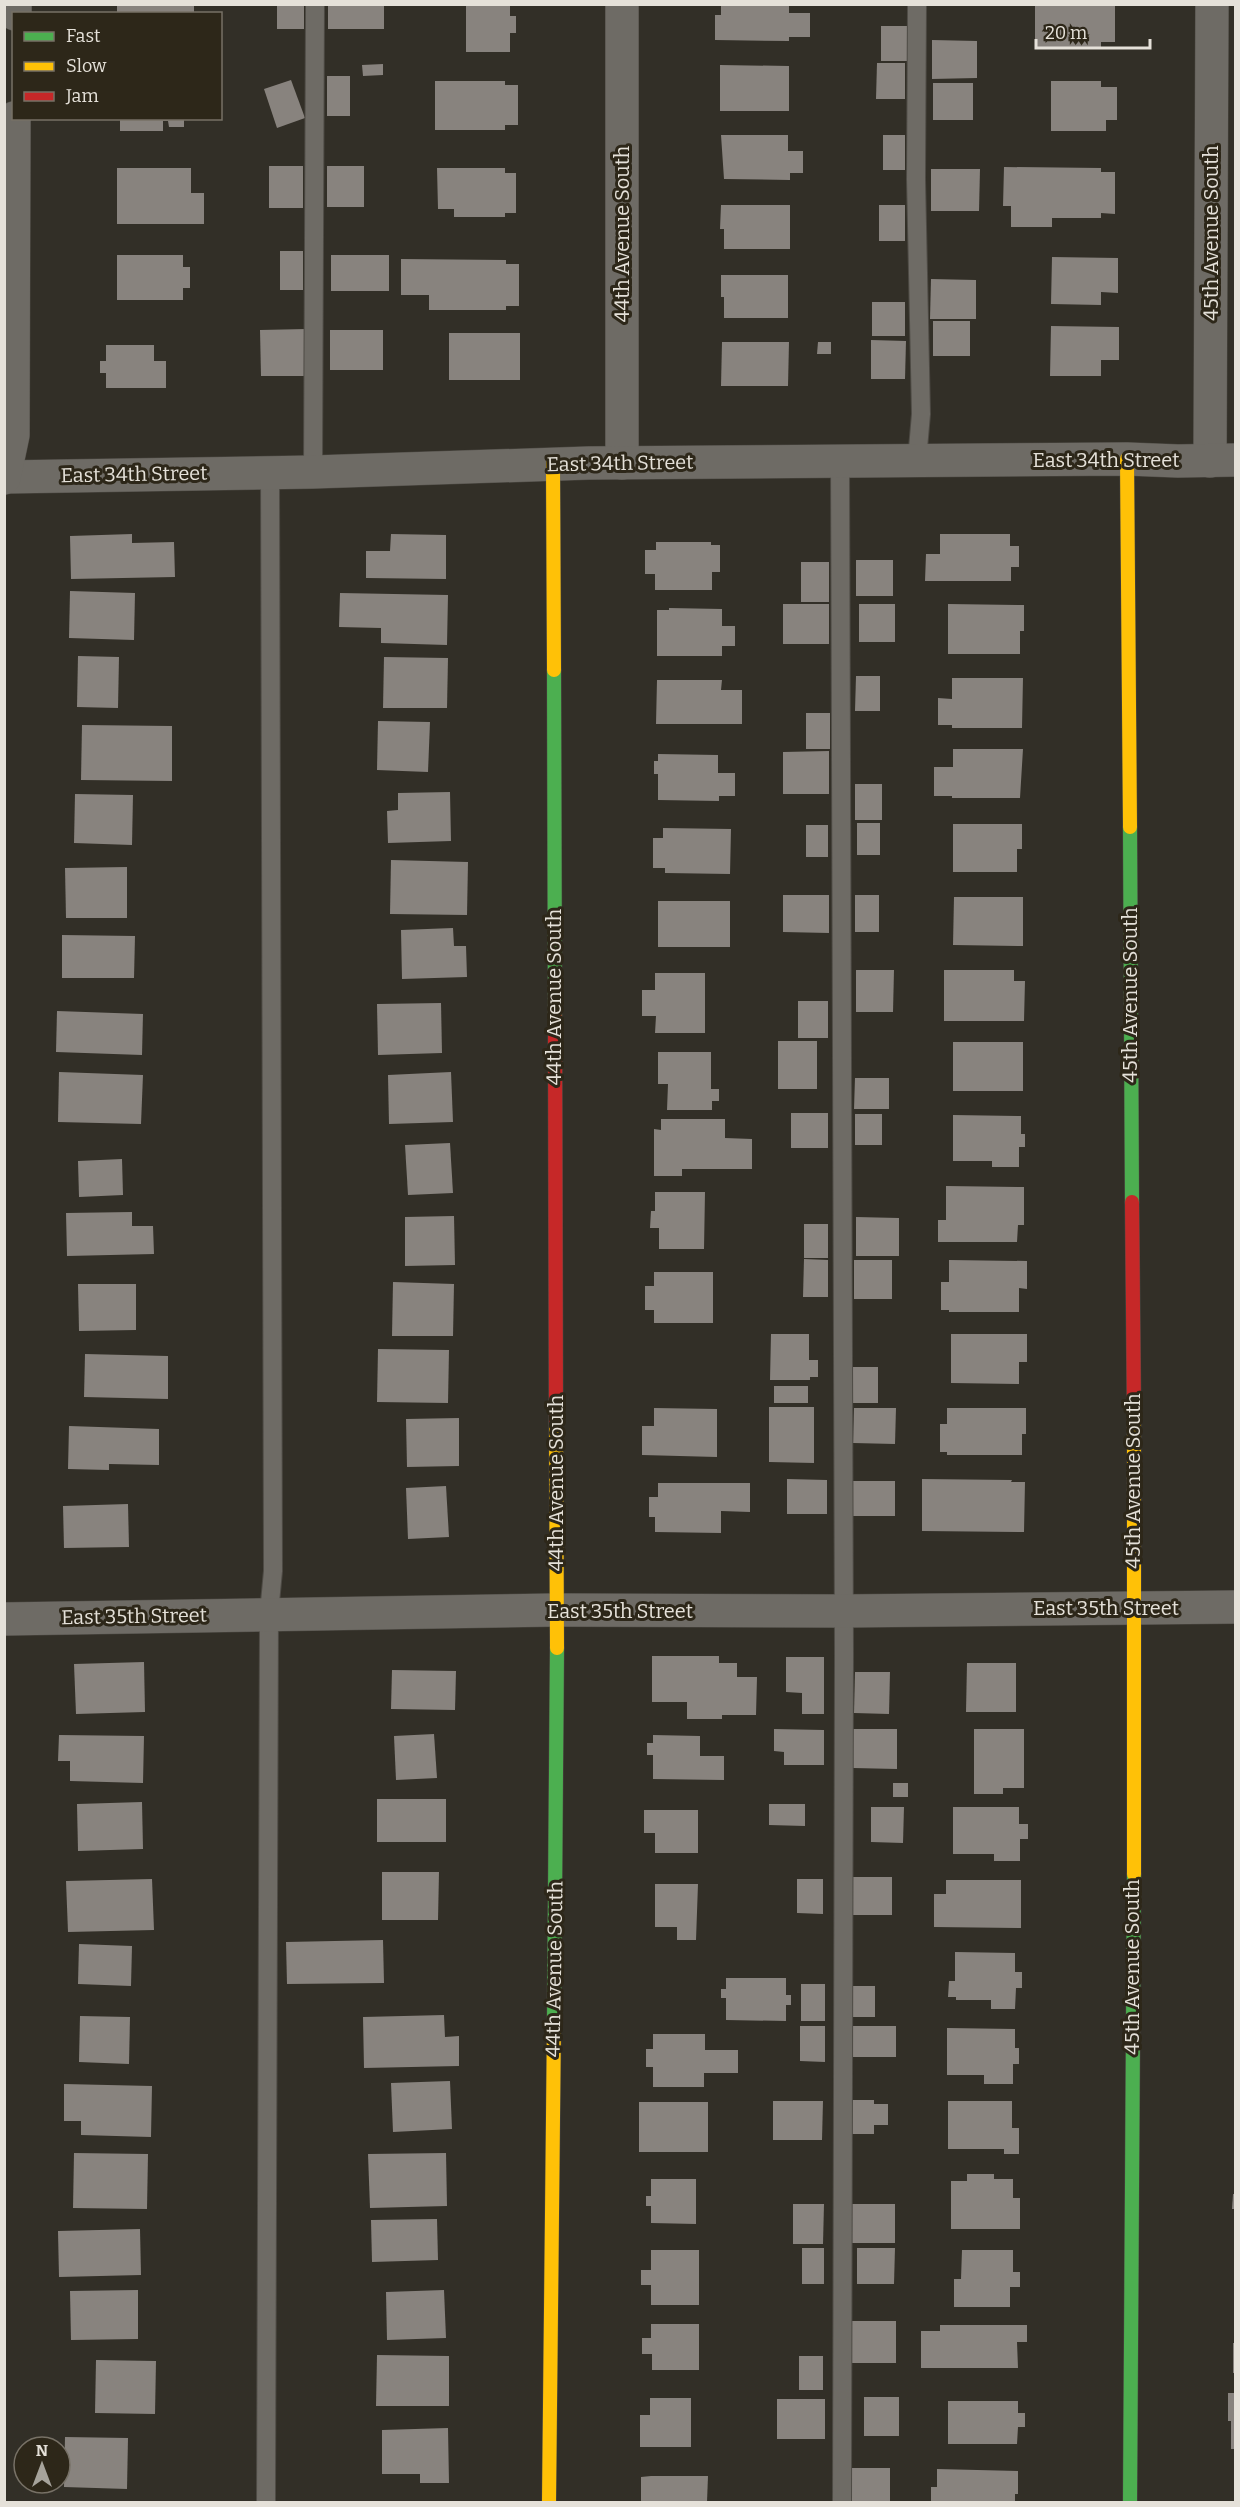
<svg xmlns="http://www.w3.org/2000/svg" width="1240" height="2507" viewBox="0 0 1240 2507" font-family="Bitter,serif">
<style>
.building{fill:#88837e}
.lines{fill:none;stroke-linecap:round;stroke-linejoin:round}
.lane-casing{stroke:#4e4b45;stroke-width:20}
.street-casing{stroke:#4e4b45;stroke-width:34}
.fast-casing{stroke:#4e4b45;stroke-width:15}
.slow-casing{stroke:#4e4b45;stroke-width:15}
.jam-casing{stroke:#4e4b45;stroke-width:15}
.lane{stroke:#6e6b65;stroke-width:18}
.street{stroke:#6e6b65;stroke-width:33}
.fast{stroke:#4caf50;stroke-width:14}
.slow{stroke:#ffc107;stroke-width:14}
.jam{stroke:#c62828;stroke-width:14}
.labels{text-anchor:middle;stroke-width:6;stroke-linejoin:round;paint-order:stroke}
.street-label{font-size:20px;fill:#e5e1d9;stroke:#2d2719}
</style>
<rect width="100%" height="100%" fill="#322f27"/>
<!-- building -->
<g class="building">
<rect x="117" y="4" width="77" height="10"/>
<rect x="277" y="4" width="27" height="25"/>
<rect x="328" y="4" width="56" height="25"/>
<polygon points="466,4 510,4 510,16 516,16 516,33 510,33 510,52 466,52"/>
<polygon points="721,4 789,4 789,13 810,13 810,37 789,37 789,41 715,40 715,15 721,15"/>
<polygon points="1035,4 1115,4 1115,42 1101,42 1101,47 1035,47"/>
<rect x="881" y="26" width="26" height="35"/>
<polygon points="932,40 977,41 977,78 932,79"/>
<polygon points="877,63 905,63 905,99 876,99"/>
<polygon points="383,64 383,75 363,76 362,65"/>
<polygon points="720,65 789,66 789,111 720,111"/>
<rect x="327" y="76" width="23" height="40"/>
<polygon points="291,80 305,118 277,128 264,89"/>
<polygon points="435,81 505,81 505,85 518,85 518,125 505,125 505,130 435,130"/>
<polygon points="1051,81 1101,81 1101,87 1117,87 1117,120 1106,120 1106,131 1051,131"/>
<rect x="933" y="83" width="40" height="37"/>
<polygon points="120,118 184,118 184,127 169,127 168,121 163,121 163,131 120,131"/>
<polygon points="721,135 788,135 788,151 803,151 803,173 790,173 790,180 724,179"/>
<rect x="883" y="135" width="22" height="35"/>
<rect x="269" y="166" width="34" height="42"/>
<rect x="327" y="166" width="37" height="41"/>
<polygon points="1004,167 1101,168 1101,172 1115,172 1115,214 1101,213 1101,218 1052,218 1052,227 1011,227 1011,206 1003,206"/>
<polygon points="117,168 191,168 191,193 204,193 204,224 117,224"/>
<polygon points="437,168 505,168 505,173 516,173 516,213 505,213 505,217 454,217 454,209 438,209"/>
<polygon points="931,169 980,169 979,211 931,211"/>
<polygon points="721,205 790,205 790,249 724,249 724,229 720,229"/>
<rect x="879" y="205" width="26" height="36"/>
<rect x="280" y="251" width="23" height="39"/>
<polygon points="117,255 183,255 183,267 190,267 190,288 183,288 183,300 117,300"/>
<rect x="331" y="255" width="58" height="36"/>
<polygon points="1052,257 1118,258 1118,293 1101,292 1101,305 1051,304"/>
<polygon points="401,259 506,260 506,264 519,264 519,306 506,306 506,310 429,310 429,295 401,295"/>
<polygon points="721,275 788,275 788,318 724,318 724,297 721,297"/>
<polygon points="931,279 976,280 976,319 930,319"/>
<rect x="872" y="302" width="33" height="34"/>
<rect x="933" y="321" width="37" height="35"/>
<polygon points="1051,326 1119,327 1119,360 1101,360 1101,376 1050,376"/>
<polygon points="306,329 306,376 261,376 260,330"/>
<rect x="330" y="330" width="53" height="40"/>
<rect x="449" y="333" width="71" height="47"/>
<polygon points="871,340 906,341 905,379 871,379"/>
<polygon points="722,342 789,342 788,386 721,386"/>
<polygon points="818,342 831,342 831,354 817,354"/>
<polygon points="106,345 154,345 154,361 166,361 166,388 106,388 106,373 100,373 100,361 106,361"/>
<polygon points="132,534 132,543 174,542 175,577 71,579 70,536"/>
<polygon points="391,534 446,535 446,579 366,578 366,551 390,551"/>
<polygon points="940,534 1010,534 1010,546 1019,546 1019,567 1011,567 1011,581 925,581 926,554 940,554"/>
<polygon points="656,542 711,542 711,545 720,545 720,572 712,572 712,590 655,590 655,574 645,574 645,550 656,550"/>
<rect x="856" y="560" width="37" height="36"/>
<rect x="801" y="562" width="28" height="40"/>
<polygon points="70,591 135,593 134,640 69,638"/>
<polygon points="340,593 448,595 447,645 381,643 381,628 339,627"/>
<rect x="783" y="604" width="46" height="40"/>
<rect x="859" y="604" width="36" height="38"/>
<polygon points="948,604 1024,605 1024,631 1020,631 1020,654 948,654"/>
<polygon points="669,608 722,609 722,626 735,626 735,646 722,646 722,656 657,656 657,610 669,610"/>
<polygon points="78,656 119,657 118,708 77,707"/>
<polygon points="384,657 448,658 447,708 383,708"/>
<polygon points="856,676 880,676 880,711 855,711"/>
<polygon points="952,678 1023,678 1022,728 952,728 952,725 938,725 938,698 952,699"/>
<polygon points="657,680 722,680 721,690 742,690 742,724 656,724"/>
<rect x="806" y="713" width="24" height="36"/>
<polygon points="378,721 430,722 428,772 377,770"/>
<polygon points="82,725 172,726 172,781 81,780"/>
<polygon points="953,749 1023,749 1020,798 952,798 952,796 934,796 934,767 953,767"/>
<polygon points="829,751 829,794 783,794 783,752"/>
<polygon points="658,754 718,755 718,773 735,773 735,796 719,796 719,801 658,800 658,774 654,774 654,761 658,761"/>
<rect x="855" y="784" width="27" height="36"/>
<polygon points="450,792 451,841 388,843 387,811 398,810 398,793"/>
<polygon points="75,794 133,795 132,845 74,843"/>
<rect x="857" y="823" width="23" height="32"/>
<polygon points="953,824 1022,824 1022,849 1017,849 1017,872 953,872"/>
<rect x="806" y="825" width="22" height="32"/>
<polygon points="663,828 731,829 730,874 665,873 665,868 653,868 653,838 663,838"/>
<polygon points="391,860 468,862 467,915 390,914"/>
<polygon points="127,867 127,918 66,918 65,868"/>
<polygon points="783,895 829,895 829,933 783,932"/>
<rect x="855" y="895" width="24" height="37"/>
<polygon points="954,897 1023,897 1023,946 953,945"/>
<rect x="658" y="901" width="72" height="46"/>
<polygon points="453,928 454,946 466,946 467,977 402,979 401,930"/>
<polygon points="62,935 135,936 134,978 62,978"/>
<polygon points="856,970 894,970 893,1012 856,1012"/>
<polygon points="944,970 1014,970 1014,981 1025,981 1024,1021 944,1021"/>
<polygon points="655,973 705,973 705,1033 655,1033 656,1016 642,1016 642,990 655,990"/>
<rect x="798" y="1001" width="30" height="37"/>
<polygon points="441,1003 442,1053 378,1055 377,1004"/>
<polygon points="57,1011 143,1014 142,1055 56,1052"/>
<rect x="778" y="1041" width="39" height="48"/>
<rect x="953" y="1042" width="70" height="49"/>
<polygon points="658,1052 711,1052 711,1089 719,1089 719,1101 712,1101 712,1110 667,1110 668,1084 658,1084"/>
<polygon points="59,1072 143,1075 141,1124 58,1122"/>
<polygon points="451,1072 453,1122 389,1124 388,1075"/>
<polygon points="855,1078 889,1078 889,1109 854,1109"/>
<rect x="791" y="1113" width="37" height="35"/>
<rect x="855" y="1114" width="27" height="31"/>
<polygon points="953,1115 1021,1116 1021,1134 1025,1134 1025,1147 1019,1147 1019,1167 992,1167 992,1161 953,1161"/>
<polygon points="661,1119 725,1119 725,1138 752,1139 752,1169 682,1169 682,1176 654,1176 654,1129 661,1130"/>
<polygon points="450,1143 453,1193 408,1195 405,1145"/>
<polygon points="122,1159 123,1195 79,1197 78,1161"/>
<polygon points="946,1186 1024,1187 1024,1225 1018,1225 1017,1242 938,1242 938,1220 946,1220"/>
<polygon points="655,1192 705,1192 704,1249 659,1249 659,1228 650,1228 651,1211 655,1211"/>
<polygon points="132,1212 132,1226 153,1226 154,1254 67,1256 66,1213"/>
<polygon points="454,1216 455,1265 405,1266 405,1217"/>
<polygon points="856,1217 899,1218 899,1256 856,1256"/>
<rect x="804" y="1224" width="24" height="34"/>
<polygon points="804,1259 828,1260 828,1297 803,1297"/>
<rect x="854" y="1260" width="38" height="39"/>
<polygon points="949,1260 1027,1261 1027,1289 1019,1288 1019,1312 949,1312 949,1310 941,1310 941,1282 949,1282"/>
<polygon points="654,1272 713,1272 713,1323 654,1323 654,1310 645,1310 645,1286 654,1286"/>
<polygon points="393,1282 454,1284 453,1336 392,1336"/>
<polygon points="78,1284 136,1284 136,1330 79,1331"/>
<polygon points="771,1334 809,1334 809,1360 818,1360 818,1377 810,1377 810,1380 770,1380"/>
<polygon points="951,1334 1027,1334 1027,1362 1019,1362 1019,1384 951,1383"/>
<polygon points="378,1349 449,1350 448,1403 377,1402"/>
<polygon points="85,1354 168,1356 168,1399 84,1397"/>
<rect x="853" y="1367" width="25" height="36"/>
<rect x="774" y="1386" width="34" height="17"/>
<polygon points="769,1407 814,1407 814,1463 769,1462"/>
<polygon points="654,1408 717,1409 717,1457 642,1455 642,1426 654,1426"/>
<polygon points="854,1408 896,1408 895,1444 853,1443"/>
<polygon points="947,1408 1026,1408 1026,1434 1022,1434 1022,1455 947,1455 947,1452 940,1452 940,1424 947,1424"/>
<polygon points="459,1418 459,1466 407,1467 406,1419"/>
<polygon points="69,1426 159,1429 159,1465 109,1464 109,1470 68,1469"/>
<polygon points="787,1479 827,1480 827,1514 787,1514"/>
<polygon points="922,1479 1012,1480 1011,1482 1025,1482 1024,1532 922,1531"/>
<rect x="853" y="1481" width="42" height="35"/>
<polygon points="658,1483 750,1483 750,1512 721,1511 721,1533 655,1532 655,1517 649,1517 649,1497 658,1497"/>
<polygon points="446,1486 449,1537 408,1539 406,1488"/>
<polygon points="128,1504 129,1547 64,1548 63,1506"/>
<polygon points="652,1656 719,1656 719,1663 737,1663 737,1677 757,1677 756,1715 722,1715 722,1719 687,1719 687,1702 652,1702"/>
<polygon points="786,1657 824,1657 824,1714 802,1714 802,1693 786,1692"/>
<polygon points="144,1662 145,1712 76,1714 74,1664"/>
<polygon points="967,1663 1016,1663 1016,1712 966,1712"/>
<polygon points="392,1670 456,1671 455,1710 391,1709"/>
<polygon points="855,1672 890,1672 889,1714 854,1713"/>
<polygon points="774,1729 824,1730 824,1765 784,1765 784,1752 774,1751"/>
<polygon points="853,1729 897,1729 897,1769 853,1768"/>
<polygon points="974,1729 1024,1729 1024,1788 1003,1788 1003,1794 974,1794"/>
<polygon points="434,1734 437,1778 396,1780 394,1736"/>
<polygon points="59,1735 144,1736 143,1783 70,1781 70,1761 58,1761"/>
<polygon points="653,1735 700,1736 700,1756 724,1756 724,1780 653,1779 653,1755 647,1755 647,1743 653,1743"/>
<rect x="893" y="1783" width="15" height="14"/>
<rect x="377" y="1799" width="69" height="43"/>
<polygon points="142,1802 143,1849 78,1851 77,1804"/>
<polygon points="769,1804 805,1804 805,1826 769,1825"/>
<polygon points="871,1807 904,1807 903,1843 871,1842"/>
<polygon points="953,1807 1019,1807 1019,1824 1028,1824 1028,1839 1020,1839 1020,1861 994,1861 994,1854 953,1854"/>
<polygon points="644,1810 698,1810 698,1853 655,1853 655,1833 644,1833"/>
<polygon points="382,1872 439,1872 438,1920 382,1920"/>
<rect x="852" y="1877" width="40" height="38"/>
<polygon points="152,1879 154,1930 68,1932 66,1881"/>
<polygon points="797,1879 823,1879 823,1914 797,1913"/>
<polygon points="946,1880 1021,1880 1021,1928 934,1927 934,1894 946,1894"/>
<polygon points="655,1884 698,1884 696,1940 677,1940 677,1927 655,1927"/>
<polygon points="383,1940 384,1983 287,1984 286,1942"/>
<polygon points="79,1944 132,1946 131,1986 78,1984"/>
<polygon points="955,1952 1015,1953 1015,1972 1022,1972 1022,1988 1016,1988 1015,2009 991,2009 991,2000 956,2000 956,1997 948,1997 949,1981 955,1981"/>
<polygon points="726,1978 786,1978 786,1995 791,1995 791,2005 786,2005 786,2021 726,2020 726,1998 721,1998 721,1989 726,1989"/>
<rect x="801" y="1984" width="24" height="37"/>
<rect x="852" y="1986" width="23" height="31"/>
<polygon points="444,2015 445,2037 459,2036 459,2066 364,2068 363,2017"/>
<polygon points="80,2016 130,2017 129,2064 79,2062"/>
<polygon points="800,2026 825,2026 825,2062 800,2061"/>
<rect x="852" y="2026" width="44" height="31"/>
<polygon points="947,2028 1015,2029 1015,2048 1019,2048 1019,2064 1013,2064 1013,2084 984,2084 984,2075 947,2075"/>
<polygon points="653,2034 705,2034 705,2050 738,2050 738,2073 704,2073 704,2087 653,2087 653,2067 646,2067 646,2049 653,2049"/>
<polygon points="450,2081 452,2129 393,2132 391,2083"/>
<polygon points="64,2084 152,2086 151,2137 81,2135 81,2121 64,2121"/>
<polygon points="852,2100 874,2100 874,2104 888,2104 888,2125 874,2125 874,2134 852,2134"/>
<polygon points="773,2101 823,2101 822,2140 773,2140"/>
<polygon points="948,2101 1012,2101 1012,2128 1019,2128 1019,2154 1004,2154 1004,2149 948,2149"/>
<rect x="639" y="2102" width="69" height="50"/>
<polygon points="74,2153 148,2154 147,2209 73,2208"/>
<polygon points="446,2153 447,2206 370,2208 368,2154"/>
<polygon points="967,2174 994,2174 994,2179 1013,2179 1013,2198 1020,2198 1020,2229 951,2229 951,2181 967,2181"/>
<polygon points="651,2179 696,2179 696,2224 651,2223 651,2206 646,2206 646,2196 651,2196"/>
<polygon points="1233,2194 1236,2194 1236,2209 1232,2209"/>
<polygon points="793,2204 824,2204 823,2244 793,2244"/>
<rect x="851" y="2204" width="44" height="39"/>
<polygon points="437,2219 438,2260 372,2262 371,2220"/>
<polygon points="140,2229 141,2275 59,2277 58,2231"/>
<rect x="802" y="2248" width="22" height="36"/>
<polygon points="857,2248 895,2248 894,2284 857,2284"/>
<polygon points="651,2250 699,2250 699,2305 651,2305 651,2285 641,2285 641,2270 651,2270"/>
<polygon points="962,2250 1013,2250 1013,2272 1020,2272 1020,2287 1010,2287 1010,2307 954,2307 954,2279 961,2279"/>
<polygon points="138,2290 138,2339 71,2340 70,2291"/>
<polygon points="444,2290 446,2338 387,2340 386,2292"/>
<rect x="851" y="2321" width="45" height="42"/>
<polygon points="651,2324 699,2324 699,2370 652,2370 652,2354 642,2354 642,2338 651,2338"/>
<polygon points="940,2325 1027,2325 1027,2342 1017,2342 1018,2368 921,2368 921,2331 940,2331"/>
<rect x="1233" y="2343" width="3" height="30"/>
<polygon points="377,2355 449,2356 449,2406 376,2406"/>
<rect x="799" y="2356" width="24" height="34"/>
<polygon points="96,2360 156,2361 155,2414 95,2413"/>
<polygon points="1228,2393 1236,2393 1236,2449 1231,2449 1231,2421 1228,2421"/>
<rect x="864" y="2397" width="35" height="39"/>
<polygon points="650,2398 691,2398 691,2447 640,2447 640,2415 650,2415"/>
<rect x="777" y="2399" width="48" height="40"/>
<polygon points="948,2401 1018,2401 1018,2413 1025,2413 1025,2427 1018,2427 1017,2444 948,2444"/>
<polygon points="448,2428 449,2483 420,2483 420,2474 382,2474 382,2430"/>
<polygon points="65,2437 128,2438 127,2489 64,2487"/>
<rect x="849" y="2468" width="41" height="34"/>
<polygon points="937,2469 1018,2471 1018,2494 1015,2494 1015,2502 931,2502 931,2487 937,2487"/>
<polygon points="651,2476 708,2476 707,2502 641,2502 641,2477"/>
</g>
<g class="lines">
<defs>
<g id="lane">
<polyline points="917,460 921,414 916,179 917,4"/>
<polyline points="840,461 844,1653 842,2502"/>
<polyline points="313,472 315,4"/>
<polyline points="266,2502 269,1613 273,1571 270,472"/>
</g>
<g id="street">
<polyline points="15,14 15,4"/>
<polyline points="1210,461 1212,4"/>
<polyline points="622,463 622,4"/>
<polyline points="4,477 313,472 589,463 1127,459 1178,461 1236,460"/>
<polyline points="4,478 13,435 14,118"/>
<polyline points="4,1619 556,1610 843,1611 1236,1607"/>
</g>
<g id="fast">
<polyline points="554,670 555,1017"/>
<polyline points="1130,827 1132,1202"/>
<polyline points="554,2022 557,1648"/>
<polyline points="1130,2502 1134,1874"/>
</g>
<g id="slow">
<polyline points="1127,459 1130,827"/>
<polyline points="553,463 554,670"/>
<polyline points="556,1423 557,1648"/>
<polyline points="1134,1874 1134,1413"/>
<polyline points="549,2502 554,2022"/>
</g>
<g id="jam">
<polyline points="555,1017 556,1423"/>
<polyline points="1132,1202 1134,1413"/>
</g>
</defs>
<!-- lane casing -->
<use href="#lane" class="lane-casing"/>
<!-- street casing -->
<use href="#street" class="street-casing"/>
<!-- fast casing -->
<use href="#fast" class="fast-casing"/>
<!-- slow casing -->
<use href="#slow" class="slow-casing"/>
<!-- jam casing -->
<use href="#jam" class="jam-casing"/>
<!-- lane -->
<use href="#lane" class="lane"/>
<!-- street -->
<use href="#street" class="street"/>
<!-- fast -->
<use href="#fast" class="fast"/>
<!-- slow -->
<use href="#slow" class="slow"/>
<!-- jam -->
<use href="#jam" class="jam"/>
</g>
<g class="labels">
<!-- street labels -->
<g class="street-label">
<text transform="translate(1211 233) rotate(-90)" y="7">45th Avenue South</text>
<text transform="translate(622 234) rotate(-90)" y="7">44th Avenue South</text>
<text x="1106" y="467">East 34th Street</text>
<text transform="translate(620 463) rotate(-1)" y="7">East 34th Street</text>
<text transform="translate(134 474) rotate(-1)" y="7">East 34th Street</text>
<text transform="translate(1130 995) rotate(-90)" y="7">45th Avenue South</text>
<text transform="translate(554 997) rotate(-90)" y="7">44th Avenue South</text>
<text transform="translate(1133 1481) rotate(-90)" y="7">45th Avenue South</text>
<text transform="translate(556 1483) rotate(-90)" y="7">44th Avenue South</text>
<text x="1106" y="1615">East 35th Street</text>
<text x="620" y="1618">East 35th Street</text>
<text transform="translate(134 1616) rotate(-1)" y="7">East 35th Street</text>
<text transform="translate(1132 1967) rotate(-90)" y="7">45th Avenue South</text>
<text transform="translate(554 1969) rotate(-89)" y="7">44th Avenue South</text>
</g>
</g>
<!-- border -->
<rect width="1240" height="2507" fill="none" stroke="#e5e1d9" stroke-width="12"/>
<!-- legend -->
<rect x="12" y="12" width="210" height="108" fill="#2d2719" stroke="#777166" stroke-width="1.5"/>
<rect x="24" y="32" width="30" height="9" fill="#4caf50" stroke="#777166" stroke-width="1.5"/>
<text x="66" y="42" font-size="18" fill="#e5e1d9">Fast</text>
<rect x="24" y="62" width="30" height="9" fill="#ffc107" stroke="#777166" stroke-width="1.5"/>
<text x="66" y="72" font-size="18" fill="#e5e1d9">Slow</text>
<rect x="24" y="92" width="30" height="9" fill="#c62828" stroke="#777166" stroke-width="1.5"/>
<text x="66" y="102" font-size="18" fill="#e5e1d9">Jam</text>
<!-- north arrow -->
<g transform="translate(42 2465)"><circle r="28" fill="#2d2719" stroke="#777166" stroke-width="1.5"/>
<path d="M0-4.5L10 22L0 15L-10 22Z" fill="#a6a39b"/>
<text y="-9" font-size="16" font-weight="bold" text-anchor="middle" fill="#e5e1d9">N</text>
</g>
<!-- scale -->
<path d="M1036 39v9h114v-9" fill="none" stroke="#e5e1d9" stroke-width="3"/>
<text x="1045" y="39" font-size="18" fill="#e5e1d9" stroke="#2d2719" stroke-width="4.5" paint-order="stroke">20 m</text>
</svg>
